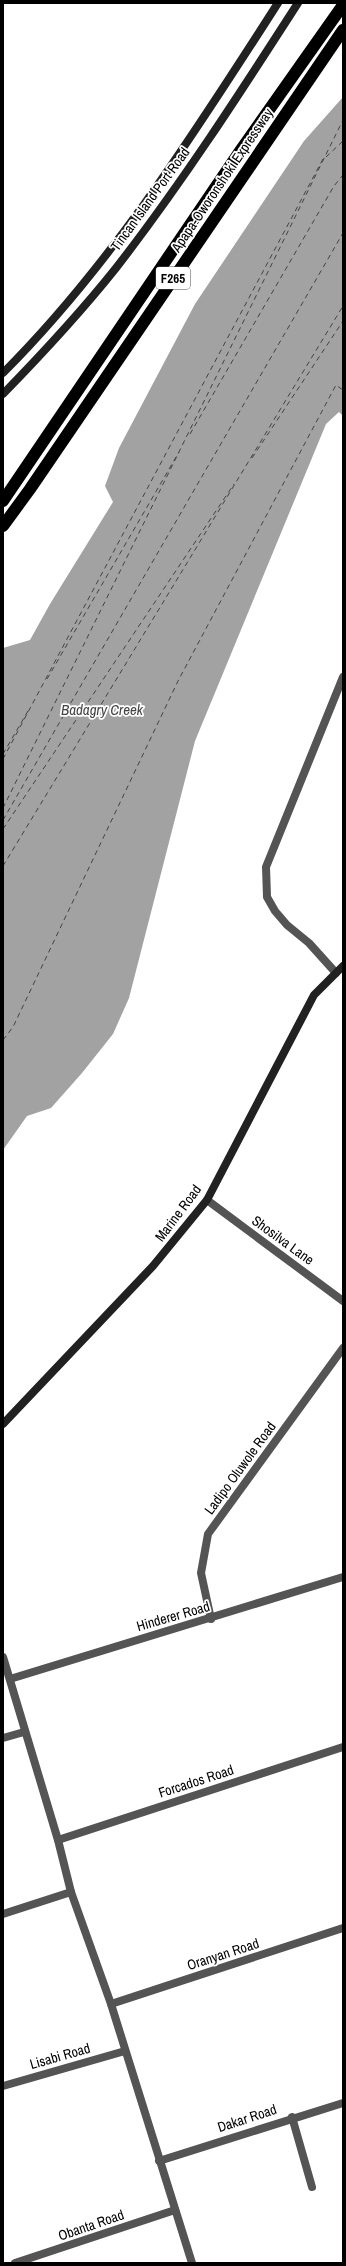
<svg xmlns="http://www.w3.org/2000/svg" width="346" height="2266" viewBox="0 0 346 2266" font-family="'Archivo Narrow',sans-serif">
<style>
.water{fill:#a2a2a2}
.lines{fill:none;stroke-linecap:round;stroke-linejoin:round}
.ferry{stroke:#434343;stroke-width:1;stroke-dasharray:5 4;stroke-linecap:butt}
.street{stroke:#545454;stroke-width:8}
.secondary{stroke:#212121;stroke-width:8}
.highway{stroke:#000;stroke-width:12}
.labels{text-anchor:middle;stroke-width:3.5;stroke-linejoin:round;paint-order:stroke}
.shield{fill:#fff;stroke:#4c4c4c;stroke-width:1}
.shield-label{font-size:13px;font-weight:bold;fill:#000}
.street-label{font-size:14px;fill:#000;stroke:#fff}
.water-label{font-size:15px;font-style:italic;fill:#434343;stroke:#fff}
</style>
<rect width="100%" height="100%" fill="#fff"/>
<!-- water -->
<polygon class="water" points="343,97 343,416 339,412 326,424 195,741 129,998 113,1034 82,1073 51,1108 27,1116 3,1150 3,648 30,640 50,604 113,502 105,486 119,448 195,304 304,141"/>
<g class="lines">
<!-- ferry -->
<g class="ferry">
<polyline points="326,157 343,141"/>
<polyline points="190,434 334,186 343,175"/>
<polyline points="252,458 343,321"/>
<polyline points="47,679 179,452"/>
<polyline points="3,754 28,711"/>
<polyline points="3,759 323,159"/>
<polyline points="3,808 343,120"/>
<polyline points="3,820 343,233"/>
<polyline points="3,829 234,484"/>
<polyline points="3,866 343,306"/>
<polyline points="3,1040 13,1027 178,681 336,385 343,390"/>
</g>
<!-- street -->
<g class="street">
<polyline points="336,973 309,943 287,925 275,911 267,897 266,867 343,677"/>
<polyline points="207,1200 343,1301"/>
<polyline points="211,1619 201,1573 208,1534 343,1348"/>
<polyline points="3,1657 58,1840 71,1892 111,2004 192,2263"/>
<polyline points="10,1679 343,1577"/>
<polyline points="3,1738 24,1732"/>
<polyline points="58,1840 343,1747"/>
<polyline points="3,1914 71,1892"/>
<polyline points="111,2004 343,1928"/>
<polyline points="3,2086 125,2051"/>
<polyline points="292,2117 312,2187"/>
<polyline points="159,2161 343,2103"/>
<polyline points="15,2263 175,2210"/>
</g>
<!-- secondary -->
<g class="secondary">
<path d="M3 373C112 264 195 132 278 3"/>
<path d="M3 394C42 354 81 312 116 268 182 183 240 93 298 3"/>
<polyline points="3,1424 153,1266 207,1200 314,995 343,966"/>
</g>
<!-- highway -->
<g class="highway">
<polyline points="3,501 240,151 343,5"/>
<polyline points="3,526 30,489 343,30"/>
</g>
</g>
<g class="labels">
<!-- shield labels -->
<rect class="shield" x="156" y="267" width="34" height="22" rx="3"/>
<g class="shield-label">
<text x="173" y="283">F265</text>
</g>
<!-- street labels -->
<g class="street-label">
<text transform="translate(222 180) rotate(-56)" y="5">Apapa-Oworonshoki Expressway</text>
<text transform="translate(150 199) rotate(-54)" y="5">Tincan Island Port Road</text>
<text transform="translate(178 1213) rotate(-53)" y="5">Marine Road</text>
<text transform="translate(283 1240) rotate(36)" y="5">Shosilva Lane</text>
<text transform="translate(240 1468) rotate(-54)" y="5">Ladipo Oluwole Road</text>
<text transform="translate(173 1616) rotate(-16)" y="5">Hinderer Road</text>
<text transform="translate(196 1781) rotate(-18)" y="5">Forcados Road</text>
<text transform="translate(223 1954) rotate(-18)" y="5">Oranyan Road</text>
<text transform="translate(60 2056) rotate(-16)" y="5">Lisabi Road</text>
<text transform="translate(247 2118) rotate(-18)" y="5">Dakar Road</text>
<text transform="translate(91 2225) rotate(-19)" y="5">Obanta Road</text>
</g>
<!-- water labels -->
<g class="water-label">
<text x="102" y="715">Badagry Creek</text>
</g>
</g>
<!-- border -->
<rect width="346" height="2266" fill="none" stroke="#000000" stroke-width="8"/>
</svg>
